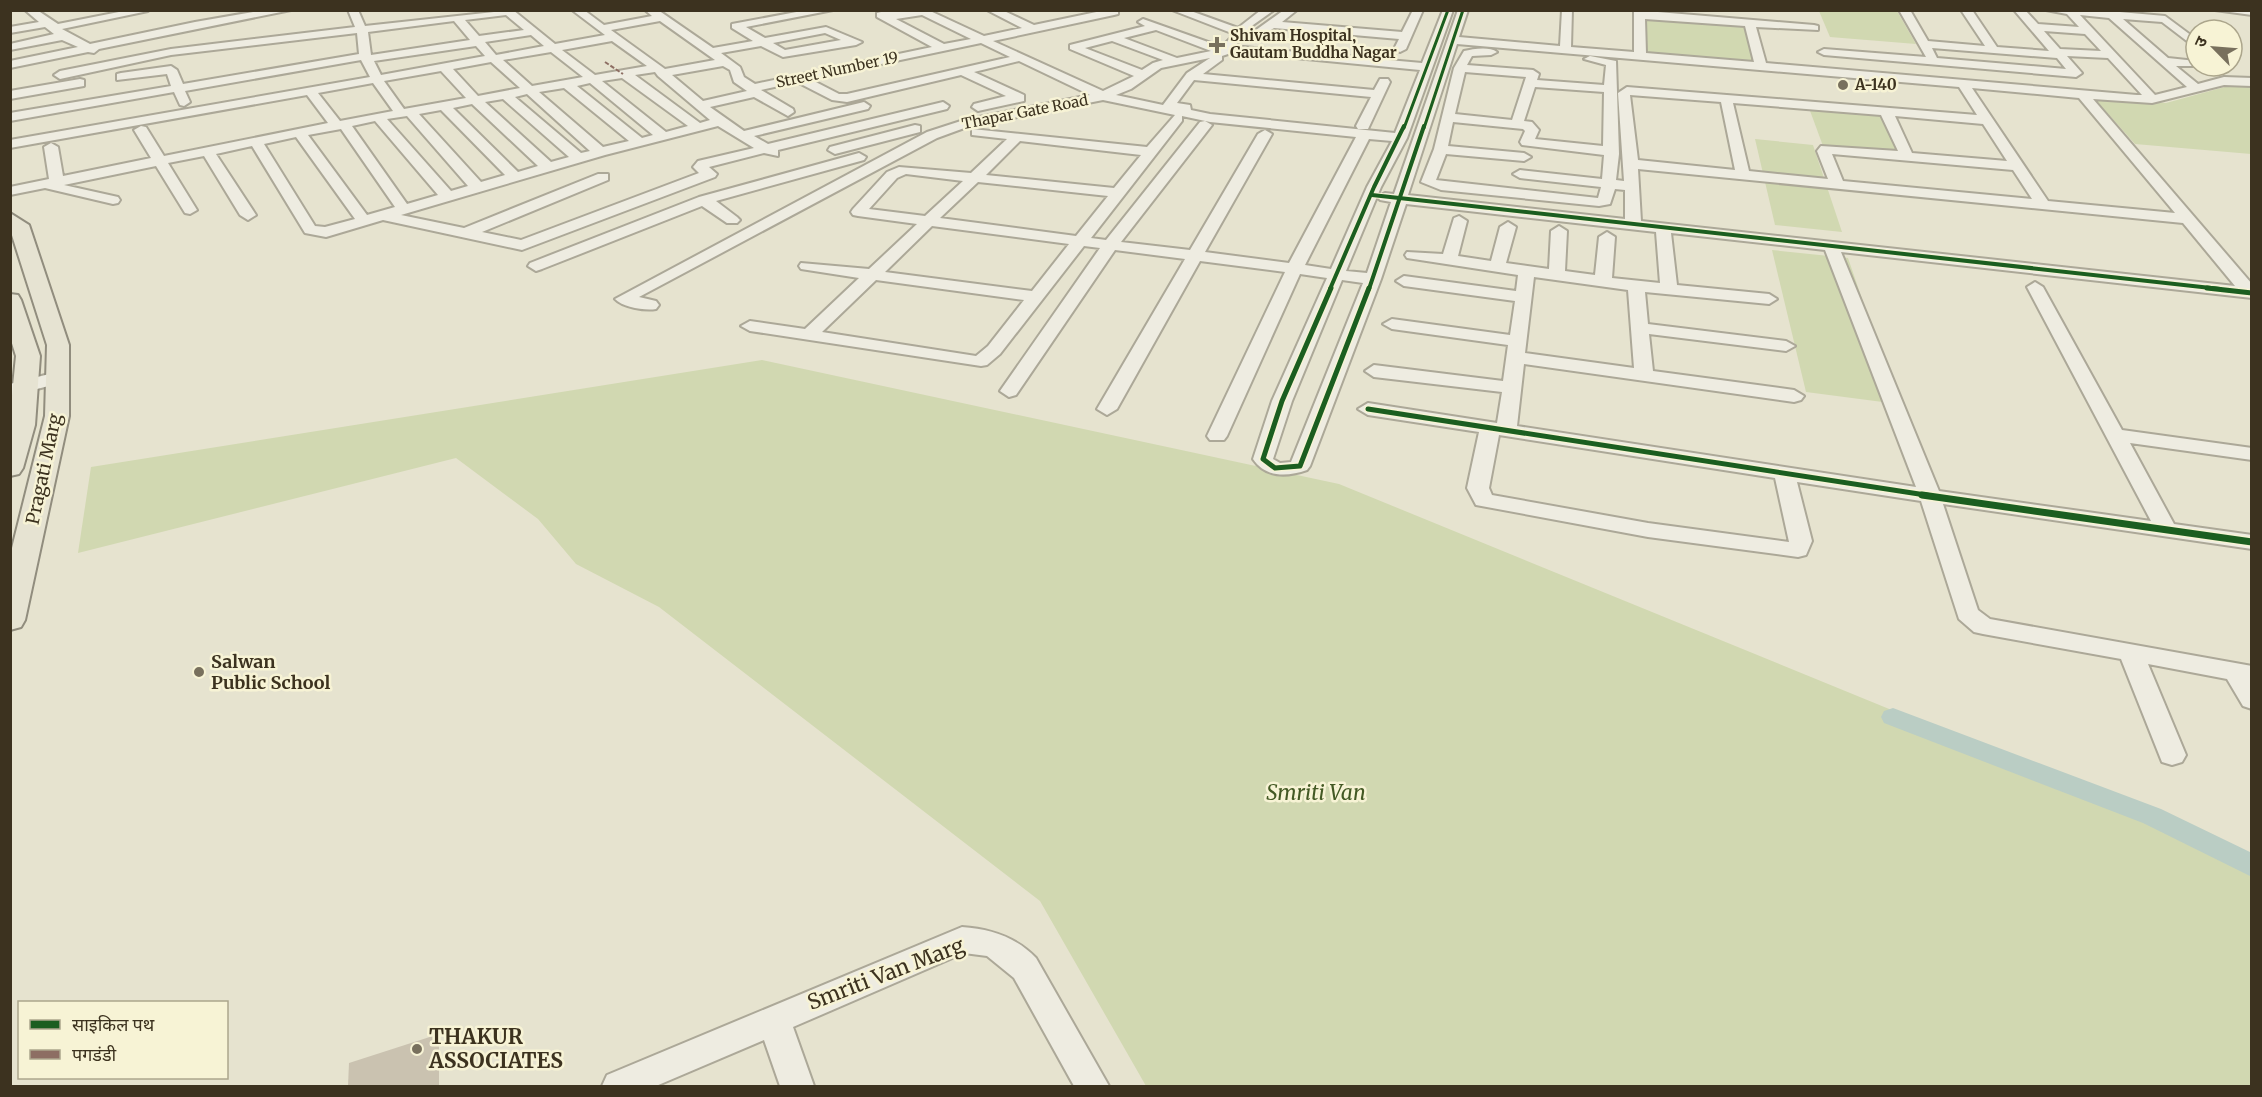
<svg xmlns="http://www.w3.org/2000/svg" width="2262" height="1097" viewBox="0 0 2262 1097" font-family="Merriweather,'Noto Sans Devanagari',serif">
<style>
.green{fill:#d1d8b1}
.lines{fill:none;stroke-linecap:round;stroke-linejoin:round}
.canal{fill:#bacdc4;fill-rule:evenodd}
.building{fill:#cac2b0}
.minor-casing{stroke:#aca898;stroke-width:4}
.major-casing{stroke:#918d7e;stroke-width:4}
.minor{fill:#eeece1;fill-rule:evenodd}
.major{fill:#e6e3d2;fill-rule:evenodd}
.quiet{stroke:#8d6e63;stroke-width:2;stroke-dasharray:4.5 2;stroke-linecap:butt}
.cycleway-far3-casing{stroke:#f7f3d5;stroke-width:5}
.cycleway-far2-casing{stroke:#f7f3d5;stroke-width:6}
.cycleway-far1-casing{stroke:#f7f3d5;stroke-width:8}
.cycleway-casing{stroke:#f7f3d5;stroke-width:10}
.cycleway-far3{stroke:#1b5e20;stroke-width:3}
.cycleway-far2{stroke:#1b5e20;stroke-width:4}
.cycleway-far1{stroke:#1b5e20;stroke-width:5}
.cycleway{stroke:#1b5e20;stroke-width:7}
.poi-dot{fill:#78705d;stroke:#f7f3d5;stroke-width:2}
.labels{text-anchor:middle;stroke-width:5;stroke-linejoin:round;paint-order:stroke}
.far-poi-label{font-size:15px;font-weight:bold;fill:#3c321f;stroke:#f7f3d5;text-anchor:start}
.far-street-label{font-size:15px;fill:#3c321f;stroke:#f7f3d5}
.street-label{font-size:18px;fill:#3c321f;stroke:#f7f3d5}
.poi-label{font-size:18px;font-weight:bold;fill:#3c321f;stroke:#f7f3d5;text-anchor:start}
.near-park-label{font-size:21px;font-style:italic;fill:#435924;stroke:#f7f3d5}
.near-street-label{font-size:21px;fill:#3c321f;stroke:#f7f3d5}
.near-poi-label{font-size:21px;font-weight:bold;fill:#3c321f;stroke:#f7f3d5;text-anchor:start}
</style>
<rect width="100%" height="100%" fill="#e6e3cf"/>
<!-- green -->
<g class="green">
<polygon points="1819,11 1897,11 1916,44 1830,37"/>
<polygon points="1646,16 1744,24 1753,63 1646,54"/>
<polygon points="2232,85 2251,87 2251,154 2135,144 2093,97 2166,103"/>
<polygon points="1809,108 1881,114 1899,153 1823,146"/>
<polygon points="1755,139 1813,145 1842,232 1775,225"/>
<polygon points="1772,250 1848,258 1898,404 1806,392"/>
<polygon points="762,360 1339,484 2251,857 2251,1086 1146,1086 1040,901 659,607 576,564 538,519 456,458 78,553 91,467"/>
</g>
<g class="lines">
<!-- canal -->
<polygon class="canal" points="1893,708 2161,809 2252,853 2252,877 2143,823 1884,723 1881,717 1884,711"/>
</g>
<!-- building -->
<polygon class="building" points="439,1034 439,1086 348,1086 349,1063"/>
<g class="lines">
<defs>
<g id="minor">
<polygon points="25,10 37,10 58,24 129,10 148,11 62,29 90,44 195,22 264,10 291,10 99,49 94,53 88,52 10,68 10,61 78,47 62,40 10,50 10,44 54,34 45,27 10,33 10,27 39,22"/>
<path d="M348 10H358L365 26 513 10 555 44 605 35 572 10H584L604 25 652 16 645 10H658L713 48 753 41 732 28V24L807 10H833L746 27 765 38 826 27 862 42 856 45 783 57 761 46 721 53 740 67 744 77 755 84 932 47 877 17V13L881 12 928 10 984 36 1022 28 987 10H1002L1034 25 1106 10H1118V14L1114 15 993 41 1103 91 1134 76 1070 49V45L1145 26 1138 22 1143 19 1222 47 1234 34 1172 10H1188L1238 28 1261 10H1274L1253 25 1228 54 1222 56V60L1203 74 1374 90 1380 79H1388L1390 82 1368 129H1358L1356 126 1371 97 1194 80 1177 103 1190 105 1191 110 1210 114 1395 133 1420 70 1243 53 1237 50 1243 47 1422 63 1443 10H1453L1407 138 1381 187 1346 271 1367 273 1391 202 1380 200 1378 197 1385 193 1394 194 1458 10H1468L1459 37 1560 46 1562 10H1572L1571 47 1634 52V10L1814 25 1818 26V30L1756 27 1766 63 2137 95H2142L2108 58 2067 56 2082 73 2076 77 1824 55 1818 52 1824 49 1926 57 1899 10H1910L1928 41 1985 46 1961 10H1972L1997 47 2049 51 2014 10H2025L2038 24 2079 27 2067 14 2046 10H2097L2165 16 2196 39V48L2162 22 2123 19 2168 58 2196 61V66H2200H2176L2198 84 2224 77 2252 78V86L2224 85 2152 103 2093 99 2252 284V298L1841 252 1939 491 2151 521 2027 287 2035 282 2043 287 2122 430 2252 448V460L2130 443 2174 524 2252 535V549L1943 504 1978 610 1990 619 2252 666V709L2243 706 2227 679 2148 664 2186 755 2182 762 2172 765 2162 762 2121 659 1983 634 1974 632 1959 619 1921 501 1797 482 1812 541 1806 555 1798 557 1648 537 1476 505 1467 488 1479 432 1368 415 1358 409 1368 403 1497 423 1502 392 1374 377 1365 371 1374 365 1503 381 1508 345 1392 329 1383 324 1392 319 1510 335 1515 301 1404 286 1396 281 1404 276 1516 291 1518 275 1407 258 1405 255 1407 252 1443 254 1454 218 1459 216 1467 221 1458 256 1491 261 1500 227 1508 222 1516 227 1506 263 1549 269 1551 231 1559 226 1567 231 1565 271 1595 275 1599 237 1607 232 1615 237 1612 278 1660 283 1656 232 1406 204 1381 279 1310 466 1307 470C1287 477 1266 478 1253 459L1272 401 1327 278 1300 274 1227 436 1224 440H1210L1207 436 1285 272 1200 261 1117 409 1107 415 1097 409 1185 259 1115 250 1016 395 1009 397 1000 391 1100 248 1084 246 1000 354 987 365 981 366 750 331 741 326 750 321 805 329 859 278 801 269 799 266 801 263 869 269 917 224 858 216 853 215 851 212 853 209 887 172 899 167 971 173 1007 139 972 135V129L1147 147 1175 115 1103 100 967 127 937 138 639 297 656 301 659 305 656 309C645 311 622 307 615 299L927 132 964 120 1090 95 1019 61 974 72 1024 95V101L978 111 972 107 974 104 1006 96 961 75 847 102 832 100 797 82 761 90 793 109 794 112 788 116 754 97 710 107 744 131 864 102 870 106 868 109 754 136 768 144 943 102 949 106 947 109 778 150V156L764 153 709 167 717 174 715 177 522 250 383 220 326 237 305 233 252 146 216 154 256 215 248 220 240 215 204 156 168 163 197 210 190 214 185 213 156 166 64 185 118 197 120 200 118 203 113 204 45 188 10 195V187L49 179 44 147 51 143 58 147 63 176 151 158 134 130 141 126 146 127 164 156 328 123 307 95 10 148V140L370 77 361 60 185 91 190 102 184 106 180 105 174 92 10 121V113L171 86 167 74 117 80V74L121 73 171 66 177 70 183 84 359 54 357 33 171 55 60 79 54 75 60 71 171 49 355 27ZM506 15 524 30 479 36 465 20ZM922 15 971 39 944 44 896 19ZM2080 15 2109 18 2187 87 2155 95ZM1645 19 1745 26 1754 62 1646 53ZM454 21 470 40 371 55 368 32ZM660 21 715 60 665 69 611 30ZM1156 30 1211 51 1177 58 1124 38ZM2044 31 2085 34 2101 51 2060 49ZM825 33 841 40 785 50 773 43ZM531 35 544 46 496 55 485 42ZM612 41 647 66 595 75 562 50ZM1112 41 1163 60 1153 63 1142 70 1085 48ZM981 43 1010 57 847 94H839L810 79ZM1457 44 1959 87 1977 115 1627 87 1618 93 1624 181 1616 180 1619 154 1616 61 1590 56 1584 59 1606 65 1604 85 1537 80 1539 74 1533 70 1467 65 1472 56 1491 55 1497 52C1489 46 1473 49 1464 51L1454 68 1434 149 1421 182 1441 190 1599 206 1610 204 1615 189 1625 190V219L1408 195ZM476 46 485 56 381 75 374 61ZM1932 48 2057 58 2066 69 1937 58ZM551 52 583 77 532 86 503 60ZM1210 58 1187 73 1163 105 1116 95 1131 89 1161 68ZM491 62 520 88 478 96 453 69ZM723 66 730 70 734 82 747 91 703 101 672 75ZM441 71 466 98 404 109 384 81ZM655 72 658 76 710 120 700 123 635 75ZM1465 72 1526 77 1512 120 1455 114ZM622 78 688 126 666 132 602 81ZM373 83 393 111 340 121 318 93ZM590 83 653 135 642 138 577 86ZM1535 87 1604 92 1603 146 1535 139 1539 130 1532 122 1524 121ZM564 88 629 141 603 147 539 92ZM1972 88 2079 98 2175 213 2048 201ZM527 94 590 151 581 153 515 97ZM1630 95 1721 102 1735 170 1638 160ZM503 99 569 157 551 162 485 102ZM1733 103 1881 115 1898 151 1821 146 1817 151 1828 179 1749 171ZM472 104 538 166 518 172 453 108ZM441 110 505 175 481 182 419 114ZM407 116 468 186 451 191 387 119ZM1182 116 1210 122 1356 137 1289 263 1205 252 1272 134 1265 130 1258 134 1190 250 1121 242 1212 125 1205 121 1200 122 1106 240 1091 238 1182 121ZM1895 116 1983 124 2007 161 1912 153ZM375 121 438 195 407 204 352 126ZM1453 122 1523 129 1525 131 1520 142 1522 145 1604 155 1602 179 1520 170 1513 174 1520 178 1601 187 1598 198 1436 180 1446 154 1524 161 1531 157 1524 153 1448 146ZM718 126 754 148 698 161 693 167 699 173 521 240 482 232 608 180V174H598L464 228 401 215 605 155ZM341 129 395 207 367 215 308 135ZM296 137 355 219 325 227 315 226 264 144ZM1369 139 1392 141 1367 187 1331 269 1305 265ZM1020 141 1141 155 1114 188 986 175ZM1832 154 2013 170 2032 199 1843 181ZM1638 169 2183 223 2235 286 1641 221ZM906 174 963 181 925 216 869 209 897 178ZM978 182 1108 196 1076 236 940 218ZM932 226 1069 244 1032 291 885 272ZM1671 233 1825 250 1916 487 1517 426 1524 364 1794 402 1801 400 1804 396 1794 390 1653 371 1649 334 1786 351 1795 346 1786 341 1648 324 1645 292 1769 304 1777 299 1769 294 1677 285ZM1534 277 1628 290 1634 368 1525 353ZM876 280 1024 300 988 346 976 356 822 332ZM1342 280 1363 283 1291 462 1280 463 1273 459 1292 401ZM1499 435 1775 478 1789 542 1648 523 1492 495 1489 488Z"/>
<polygon points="1284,10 1297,10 1282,22 1402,32 1413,10 1423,10 1406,49 1400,52 1394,49 1399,39 1274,28 1264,34 1256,34 1256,30"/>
<polygon points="2215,10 2252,10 2252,15"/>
<polygon points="80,79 84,80 84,86 10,99 10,91"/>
<polygon points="915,125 920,126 920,132 835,154 828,150 830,147"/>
<polygon points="859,153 866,157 864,160 716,201 737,217 740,220 737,223 727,223 702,206 542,269 536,271 528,266 530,263 699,197"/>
<polygon points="57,372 66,378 64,382 10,396 10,384"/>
<path d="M962 927C991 929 1016 937 1036 958L1109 1086H1074L1014 978 987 956 964 953 793 1027 814 1086H780L764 1040 656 1086H602L607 1075Z"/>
</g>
<g id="major">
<polygon points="10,213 29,225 69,345 69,416 25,620 21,627 10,630 10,556 45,416 47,345 10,229"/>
<polygon points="10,294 18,295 21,300 40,356 35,425 23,468 19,474 10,476 10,415 16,356 10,337"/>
</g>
</defs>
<!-- minor casing -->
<use href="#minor" class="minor-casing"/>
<!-- major casing -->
<use href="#major" class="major-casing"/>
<!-- minor -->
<use href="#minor" class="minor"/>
<!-- major -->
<use href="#major" class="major"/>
<!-- quiet -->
<polyline class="quiet" points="605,62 623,74"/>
<defs>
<g id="cycleway-far3">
<polyline points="1404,128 1448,10"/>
<polyline points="1424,128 1463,10"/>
</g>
<g id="cycleway-far2">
<polyline points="1372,195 2220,289"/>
<polyline points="1330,289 1374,187 1404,126"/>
<polyline points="1369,289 1424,126"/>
</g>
<g id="cycleway-far1">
<polyline points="1331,288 1282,401 1263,459 1275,468 1300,466 1369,288"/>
<polyline points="2207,288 2252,293"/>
<polyline points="1368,409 1932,496"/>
</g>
<polyline id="cycleway" points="1922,495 2252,542"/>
</defs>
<!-- cycleway-far3 casing -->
<use href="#cycleway-far3" class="cycleway-far3-casing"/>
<!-- cycleway-far2 casing -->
<use href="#cycleway-far2" class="cycleway-far2-casing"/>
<!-- cycleway-far1 casing -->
<use href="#cycleway-far1" class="cycleway-far1-casing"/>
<!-- cycleway casing -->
<use href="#cycleway" class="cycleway-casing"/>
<!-- cycleway-far3 -->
<use href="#cycleway-far3" class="cycleway-far3"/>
<!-- cycleway-far2 -->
<use href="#cycleway-far2" class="cycleway-far2"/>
<!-- cycleway-far1 -->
<use href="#cycleway-far1" class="cycleway-far1"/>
<!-- cycleway -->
<use href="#cycleway" class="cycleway"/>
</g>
<!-- markers -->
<g class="poi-dot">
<path d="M1214 36h6v6h6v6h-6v6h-6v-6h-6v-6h6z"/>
<circle cx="1843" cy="85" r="6"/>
<circle cx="199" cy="672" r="6"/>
<circle cx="417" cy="1049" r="6"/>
</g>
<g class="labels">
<!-- far-poi labels -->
<g class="far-poi-label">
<text x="1230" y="41">Shivam Hospital,<tspan x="1230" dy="17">Gautam Buddha Nagar</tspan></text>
<text x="1855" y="90">A-140</text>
</g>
<!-- far-street labels -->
<g class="far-street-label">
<text transform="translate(837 70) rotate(-12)" y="5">Street Number 19</text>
<text transform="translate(1025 112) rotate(-11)" y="5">Thapar Gate Road</text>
</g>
<!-- street labels -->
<g class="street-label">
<text transform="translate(44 469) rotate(-78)" y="6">Pragati Marg</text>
</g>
<!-- poi labels -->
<g class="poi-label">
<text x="211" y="668">Salwan<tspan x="211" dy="21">Public School</tspan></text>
</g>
<!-- near-park labels -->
<g class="near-park-label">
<text x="1316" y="800">Smriti Van</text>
</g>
<!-- near-street labels -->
<g class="near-street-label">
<text transform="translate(886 974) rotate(-21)" y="7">Smriti Van Marg</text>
</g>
<!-- near-poi labels -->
<g class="near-poi-label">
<text x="429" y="1044">THAKUR<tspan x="429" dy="24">ASSOCIATES</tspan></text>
</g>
</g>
<!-- border -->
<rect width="2262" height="1097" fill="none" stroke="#3c321f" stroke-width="24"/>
<!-- legend -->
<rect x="18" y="1001" width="210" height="78" fill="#f7f3d5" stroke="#aca68c" stroke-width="1.5"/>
<rect x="30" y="1020" width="30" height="9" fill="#1b5e20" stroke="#aca68c" stroke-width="1.5"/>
<text x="72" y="1031" font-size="18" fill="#3c321f">साइकिल पथ</text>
<rect x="30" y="1050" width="30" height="9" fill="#8d6e63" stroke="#aca68c" stroke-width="1.5"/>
<text x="72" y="1061" font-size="18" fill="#3c321f">पगडंडी</text>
<!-- north arrow -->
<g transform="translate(2214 48) rotate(295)"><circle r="28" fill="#f7f3d5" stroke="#aca68c" stroke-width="1.5"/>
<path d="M0-4.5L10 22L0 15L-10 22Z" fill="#78705d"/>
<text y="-9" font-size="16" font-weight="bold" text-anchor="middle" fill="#3c321f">उ</text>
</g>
</svg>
